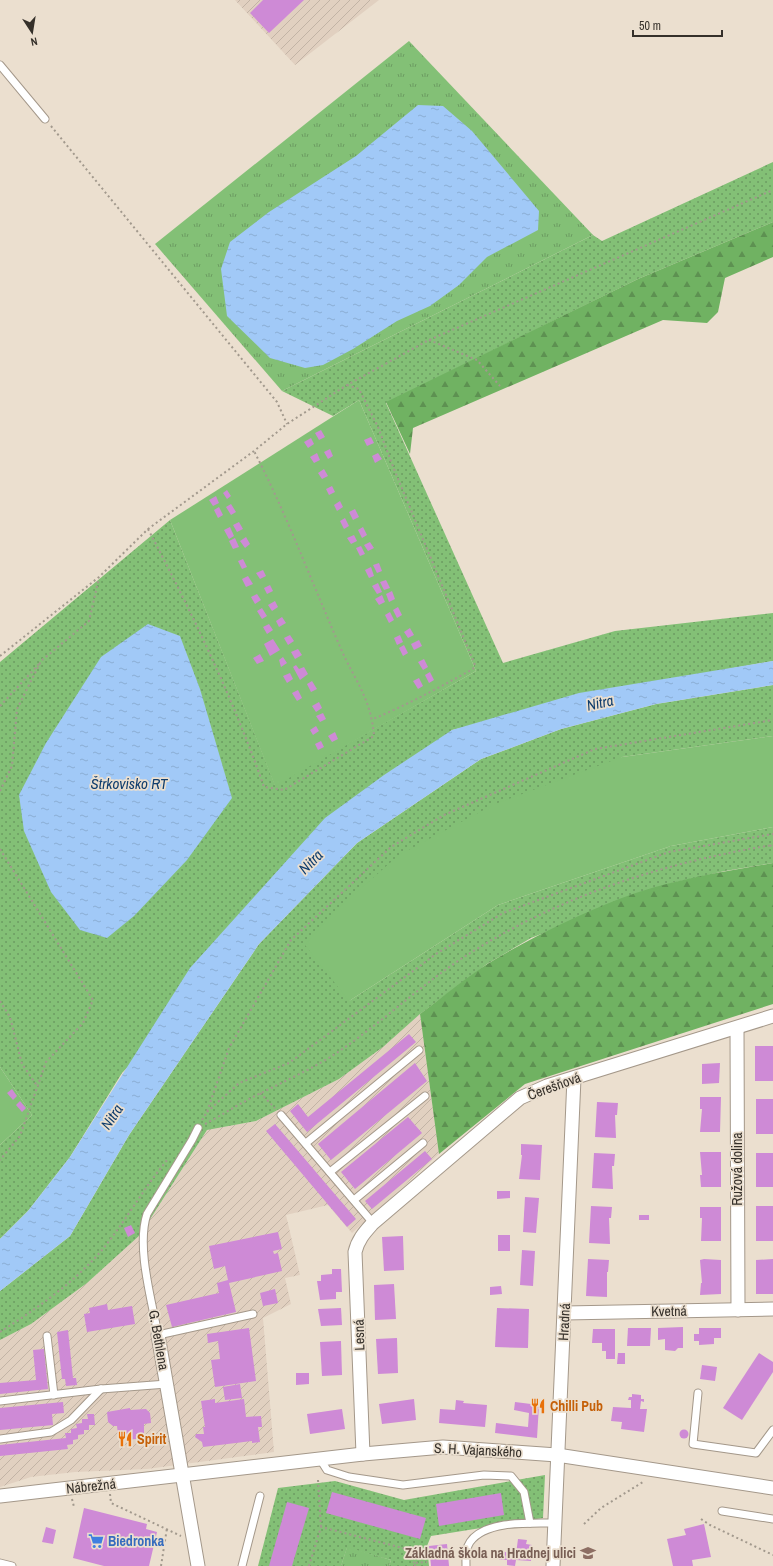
<svg xmlns="http://www.w3.org/2000/svg" width="773" height="1566" viewBox="0 0 773 1566" font-family="'Archivo Narrow',sans-serif">
<style>
.industrial{fill:url(#industrial-furrows)}
.grass{fill:url(#grass-dots)}
.forest{fill:url(#forest-firs)}
.park{fill:url(#park-tufts)}
.garden{fill:#83c076}
.water{fill:url(#water-ripples)}
.building{fill:#ce8ad6}
.lines{fill:none;stroke-linecap:round;stroke-linejoin:round}
.lane-casing{stroke:#a4988a;stroke-width:9}
.street-casing{stroke:#a4988a;stroke-width:15}
.path{stroke:#a2998d;stroke-width:2;stroke-dasharray:2 3;stroke-linecap:butt}
.lane{stroke:#fff;stroke-width:7}
.street{stroke:#fff;stroke-width:13}
.labels{text-anchor:middle;stroke-width:3.5;stroke-linejoin:round;paint-order:stroke}
.street-label{font-size:14px;fill:#35302a;stroke:#ebdfcf}
.food-label{font-size:14px;font-weight:bold;fill:#c56008;stroke:#ebdfcf;text-anchor:start}
.shop-label{font-size:14px;font-weight:bold;fill:#366cbe;stroke:#ebdfcf;text-anchor:start}
.education-label{font-size:14px;font-weight:bold;fill:#785e54;stroke:#ebdfcf;text-anchor:end}
.water-label{font-size:15px;font-style:italic;fill:#0f3d6d;stroke:#ebdfcf}
</style>
<defs>
<pattern id="industrial-furrows" width="10" height="10" patternUnits="userSpaceOnUse"><rect width="10" height="10" fill="#e1d0c0"/><path d="M-1 1l2-2M0 10L10 0M9 11l2-2" fill="none" stroke="#c2b3a5"/></pattern>
<pattern id="grass-dots" width="8" height="8" patternUnits="userSpaceOnUse"><rect width="8" height="8" fill="#83c076"/><path d="M2 2h.1M6 6h.1" fill="none" stroke="#6c9c61" stroke-width="1.8" stroke-linecap="round"/></pattern>
<pattern id="forest-firs" width="22" height="20" patternUnits="userSpaceOnUse"><rect width="22" height="20" fill="#70b262"/><path d="M5 1l3.5 6h-7zM16 11l3.5 6h-7z" fill="#5d9151"/></pattern>
<pattern id="park-tufts" width="24" height="20" patternUnits="userSpaceOnUse"><rect width="24" height="20" fill="#83c076"/><path d="M3 7l-1-3M5 7V3M7 7l1-3M15 17l-1-3M17 17v-4M19 17l1-3" fill="none" stroke="#6c9c61"/></pattern>
<pattern id="water-ripples" width="26" height="14" patternUnits="userSpaceOnUse"><rect width="26" height="14" fill="#a1c9f7"/><path d="M2 4q2-2 4 0t4 0M15 11q2-2 4 0t4 0" fill="none" stroke="#8badd4"/></pattern>
</defs>
<rect width="100%" height="100%" fill="#ebdfcf"/>
<!-- industrial -->
<g class="industrial">
<polygon points="235,0 379,0 295,65"/>
<polygon points="420,1014 439,1154 352,1233 328,1205 286,1215 300,1275 285,1278 291,1304 263,1318 274,1452 147,1469 75,1472 31,1477 0,1487 0,1340 31,1324 87,1283 140,1235 207,1130 256,1121 339,1079 383,1047"/>
</g>
<!-- grass -->
<g class="grass">
<polygon points="773,162 773,222 638,279 386,403 503,663 615,631 773,613 773,661 689,676 452,730 122,1073 70,1157 28,1211 0,1239 0,1145 32,1115 0,1067 0,662 170,520 275,785 476,671 359,400 333,416 282,391 593,235 602,241"/>
<polygon points="773,685 773,736 622,757 349,1001 498,905 671,846 773,827 773,863 725,871 672,883 531,938 487,964 420,1014 383,1047 339,1079 256,1121 207,1130 140,1235 87,1283 31,1324 0,1340 0,1291 70,1236 129,1135 259,944 357,843 481,759 561,729 656,704"/>
<polygon points="545,1475 543,1518 431,1536 427,1546 429,1566 389,1566 391,1560 347,1548 341,1566 258,1566 278,1488 335,1481 404,1500"/>
</g>
<!-- forest -->
<g class="forest">
<polygon points="773,222 773,257 725,278 718,312 707,323 663,320 413,428 410,454 386,402 638,279"/>
<path d="M773 863V1004L525 1084 439 1154 420 1014C443 997 465 978 489 963 530 938 574 917 619 899 668 880 722 872 773 863Z"/>
</g>
<!-- park -->
<g class="park">
<polygon points="409,41 593,235 282,391 155,244"/>
<polygon points="347,1547 391,1560 389,1566 341,1566"/>
</g>
<!-- garden -->
<g class="garden">
<polygon points="359,400 476,671 275,786 170,520"/>
<polygon points="773,736 773,827 671,846 498,905 349,1001 305,945 333,913 399,855 495,804 622,757"/>
<polygon points="0,1067 32,1115 0,1145"/>
</g>
<!-- water -->
<g class="water">
<polygon points="418,105 443,106 472,131 539,211 538,230 487,257 459,285 430,306 397,321 353,349 323,365 305,368 270,358 227,316 221,269 230,242 269,212 356,156"/>
<polygon points="148,624 180,636 200,689 232,798 187,860 134,916 107,938 80,930 51,892 24,831 19,795 46,743 101,657"/>
<polygon points="773,661 773,685 656,704 561,729 481,759 357,843 259,944 129,1135 70,1236 0,1291 0,1239 28,1211 70,1157 190,968 325,818 384,775 452,730 579,693"/>
</g>
<!-- building -->
<g class="building">
<polygon points="263,0 304,0 269,33 250,13"/>
<polygon points="321,430 325,437 319,440 315,433"/>
<polygon points="371,437 374,443 367,446 364,440"/>
<polygon points="311,438 314,444 308,448 304,442"/>
<polygon points="330,449 333,456 328,459 324,452"/>
<polygon points="317,453 320,460 314,463 310,457"/>
<polygon points="378,453 382,459 375,463 372,456"/>
<polygon points="324,469 328,476 322,479 318,473"/>
<polygon points="332,486 335,492 329,495 326,489"/>
<polygon points="227,490 231,496 227,499 223,493"/>
<polygon points="216,496 219,503 213,506 209,500"/>
<polygon points="340,501 343,507 337,511 334,505"/>
<polygon points="231,504 236,512 231,515 226,507"/>
<polygon points="219,507 223,515 218,518 214,510"/>
<polygon points="355,509 359,517 353,520 349,512"/>
<polygon points="345,518 349,526 344,529 340,521"/>
<polygon points="239,522 243,529 237,532 233,525"/>
<polygon points="230,527 234,536 229,539 224,530"/>
<polygon points="363,527 367,535 362,538 358,530"/>
<polygon points="354,535 357,541 351,544 347,538"/>
<polygon points="246,537 250,544 245,548 240,541"/>
<polygon points="235,538 239,547 233,549 229,541"/>
<polygon points="370,542 374,548 368,551 364,545"/>
<polygon points="361,546 365,554 360,556 356,548"/>
<polygon points="243,559 247,567 242,569 238,561"/>
<polygon points="379,563 382,571 377,573 373,565"/>
<polygon points="371,567 374,576 369,578 365,570"/>
<polygon points="263,570 266,576 260,579 256,573"/>
<polygon points="248,576 253,584 246,587 242,579"/>
<polygon points="386,580 390,588 384,590 380,582"/>
<polygon points="378,583 382,592 377,594 372,586"/>
<polygon points="270,585 273,591 267,594 264,588"/>
<polygon points="392,591 395,599 389,602 386,594"/>
<polygon points="257,594 261,600 255,604 251,597"/>
<polygon points="382,595 385,602 379,605 375,599"/>
<polygon points="275,601 278,607 272,611 268,605"/>
<polygon points="398,607 402,615 397,618 393,610"/>
<polygon points="262,608 267,616 262,619 257,611"/>
<polygon points="390,612 394,620 389,623 385,615"/>
<polygon points="282,617 286,623 279,627 276,621"/>
<polygon points="269,624 273,630 267,634 263,627"/>
<polygon points="410,628 414,635 408,638 404,632"/>
<polygon points="290,635 294,641 288,645 284,638"/>
<polygon points="400,635 403,642 397,645 394,638"/>
<polygon points="273,639 280,650 270,656 264,644"/>
<polygon points="419,640 422,646 414,650 411,644"/>
<polygon points="404,645 408,653 403,656 399,648"/>
<polygon points="298,649 302,655 295,659 291,652"/>
<polygon points="260,654 264,661 257,664 253,658"/>
<polygon points="283,657 287,663 281,667 279,660"/>
<polygon points="424,659 428,667 423,670 418,662"/>
<polygon points="296,665 299,669 304,667 308,674 300,680 293,667"/>
<polygon points="430,672 434,680 429,683 425,675"/>
<polygon points="290,673 293,679 287,683 283,676"/>
<polygon points="419,678 423,686 418,689 413,681"/>
<polygon points="312,681 317,689 311,692 307,684"/>
<polygon points="298,690 302,698 297,701 292,693"/>
<polygon points="319,702 322,708 316,712 312,706"/>
<polygon points="323,713 326,719 320,722 316,716"/>
<polygon points="316,726 319,731 313,735 310,730"/>
<polygon points="335,732 338,739 332,742 328,736"/>
<polygon points="321,741 324,747 318,750 315,744"/>
<polygon points="409,1034 416,1042 307,1132 290,1111 298,1104 308,1117"/>
<rect x="755" y="1046" width="18" height="35"/>
<polygon points="415,1063 427,1081 331,1160 318,1144"/>
<polygon points="720,1063 719,1083 702,1084 702,1064"/>
<polygon points="12,1089 17,1096 13,1100 7,1093"/>
<polygon points="700,1097 721,1097 720,1132 700,1132 702,1109 700,1109"/>
<rect x="756" y="1099" width="17" height="35"/>
<polygon points="20,1101 26,1108 22,1112 16,1105"/>
<polygon points="597,1102 618,1103 617,1115 615,1115 616,1138 595,1137"/>
<polygon points="408,1117 422,1133 355,1189 341,1172"/>
<polygon points="275,1124 356,1219 347,1227 266,1131"/>
<polygon points="521,1144 542,1145 540,1180 519,1179 522,1155 521,1155"/>
<polygon points="425,1151 432,1159 372,1209 365,1201"/>
<polygon points="700,1152 721,1152 721,1187 701,1187 700,1175 702,1175"/>
<polygon points="594,1153 615,1154 614,1166 612,1166 613,1189 592,1188"/>
<rect x="756" y="1153" width="17" height="34"/>
<polygon points="497,1191 510,1191 510,1198 497,1199"/>
<polygon points="525,1197 539,1198 536,1233 523,1232"/>
<polygon points="591,1206 612,1207 611,1218 609,1218 610,1244 589,1243"/>
<rect x="756" y="1206" width="17" height="35"/>
<polygon points="700,1207 721,1207 721,1241 701,1241 702,1218 700,1218"/>
<rect x="639" y="1215" width="10" height="5"/>
<polygon points="131,1225 135,1233 128,1237 124,1228"/>
<polygon points="278,1232 282,1249 273,1251 274,1254 278,1253 282,1271 229,1283 236,1312 172,1327 166,1305 219,1293 217,1283 228,1280 225,1266 214,1269 209,1246"/>
<rect x="498" y="1235" width="12" height="16"/>
<polygon points="403,1236 404,1270 384,1271 382,1237"/>
<polygon points="522,1250 535,1251 533,1286 520,1285"/>
<polygon points="588,1259 609,1260 608,1272 607,1272 607,1297 586,1296"/>
<polygon points="704,1259 721,1260 721,1294 700,1295 701,1283 702,1283 700,1260"/>
<polygon points="773,1259 773,1294 756,1294 756,1260"/>
<polygon points="332,1269 341,1269 342,1292 336,1292 336,1299 320,1300 317,1281 321,1281 321,1275 332,1274"/>
<polygon points="394,1284 396,1319 375,1320 374,1285"/>
<polygon points="501,1286 502,1294 490,1295 490,1287"/>
<polygon points="275,1289 278,1303 263,1306 260,1293"/>
<polygon points="107,1304 108,1310 132,1306 135,1324 87,1332 84,1314 90,1313 89,1308"/>
<polygon points="341,1308 342,1325 321,1326 318,1309"/>
<polygon points="497,1308 529,1309 528,1348 495,1347"/>
<polygon points="683,1327 683,1348 678,1348 675,1351 665,1350 665,1339 658,1340 658,1328"/>
<polygon points="249,1328 256,1381 215,1387 211,1360 220,1359 218,1341 208,1343 207,1334"/>
<polygon points="628,1328 651,1328 650,1346 627,1346"/>
<polygon points="699,1328 721,1328 721,1338 714,1338 714,1344 699,1345 699,1341 694,1341 694,1334 699,1334"/>
<polygon points="593,1329 615,1329 615,1359 606,1359 606,1351 602,1351 602,1343 592,1343"/>
<polygon points="68,1330 73,1378 76,1378 77,1385 66,1386 65,1379 62,1379 57,1332"/>
<polygon points="397,1338 398,1373 378,1374 376,1339"/>
<polygon points="341,1341 342,1375 322,1376 320,1342"/>
<polygon points="44,1349 48,1389 0,1394 0,1383 36,1380 33,1350"/>
<polygon points="618,1353 625,1353 625,1364 617,1364"/>
<polygon points="759,1353 773,1362 773,1372 742,1420 723,1408"/>
<polygon points="702,1365 717,1367 715,1381 700,1379"/>
<polygon points="296,1373 309,1373 309,1384 296,1385"/>
<polygon points="240,1384 242,1398 225,1400 223,1387"/>
<polygon points="632,1394 641,1395 641,1399 644,1399 644,1402 641,1401 640,1409 647,1409 644,1432 621,1429 622,1422 611,1421 613,1407 631,1408 631,1400 628,1400 629,1397 632,1397"/>
<polygon points="215,1399 215,1403 244,1399 246,1417 261,1416 262,1427 258,1427 260,1442 252,1443 252,1441 203,1447 202,1442 195,1437 196,1434 204,1434 203,1427 205,1427 201,1401"/>
<polygon points="414,1399 416,1420 382,1424 379,1404"/>
<polygon points="456,1400 464,1401 463,1403 487,1405 485,1427 439,1423 440,1409 455,1410"/>
<polygon points="63,1402 64,1413 52,1414 53,1425 0,1430 0,1408"/>
<polygon points="515,1402 539,1405 537,1438 495,1433 496,1423 528,1427 529,1413 514,1410"/>
<polygon points="130,1408 130,1410 146,1409 150,1413 151,1423 144,1424 144,1433 136,1434 136,1439 123,1440 122,1435 118,1435 117,1426 113,1426 108,1422 107,1412"/>
<polygon points="342,1409 345,1429 310,1434 307,1414"/>
<polygon points="87,1414 94,1414 95,1425 89,1425 89,1430 84,1430 84,1434 78,1435 78,1439 73,1440 73,1444 67,1445 68,1449 0,1456 0,1445 66,1438 65,1433 71,1433 71,1429 77,1428 76,1424 82,1423 82,1419 88,1419"/>
<circle cx="684" cy="1434" r="4.5"/>
<polygon points="332,1492 426,1518 420,1539 326,1513"/>
<polygon points="501,1493 504,1515 439,1526 436,1504"/>
<polygon points="287,1502 309,1508 292,1566 269,1566"/>
<polygon points="84,1508 147,1524 146,1529 157,1532 149,1566 104,1566 73,1558"/>
<polygon points="704,1524 711,1557 692,1560 693,1566 673,1566 667,1539 686,1535 684,1529"/>
<polygon points="46,1527 56,1530 53,1544 42,1542"/>
<polygon points="518,1539 527,1540 526,1544 532,1545 531,1561 516,1560 515,1566 507,1565 507,1560 499,1560 500,1551 516,1554"/>
<polygon points="447,1544 449,1566 431,1566 429,1546"/>
</g>
<g class="lines">
<defs>
<g id="lane">
<polyline points="0,65 45,119"/>
<polyline points="281,1115 373,1223"/>
<path d="M198 1128 192 1140 147 1214C136 1247 152 1301 158 1335L253 1314"/>
<polyline points="306,1143 419,1050"/>
<polyline points="330,1172 425,1096"/>
<polyline points="354,1200 423,1143"/>
<polyline points="47,1336 54,1395"/>
<polyline points="698,1393 693,1444 756,1453 773,1430"/>
<polyline points="0,1401 101,1389 167,1384"/>
<polyline points="0,1439 51,1432 71,1420 101,1389"/>
<polyline points="320,1459 327,1470 349,1477 403,1485 484,1475 511,1476 524,1492 530,1523"/>
<polyline points="722,1511 773,1519"/>
<polyline points="0,1563 12,1566"/>
<polyline points="242,1566 260,1496"/>
<path d="M466 1566C466 1558 465 1549 470 1542 485 1520 531 1523 556 1523"/>
</g>
<g id="street">
<polyline points="737,1028 738,1310"/>
<polyline points="565,1313 773,1309"/>
<polyline points="158,1335 198,1566"/>
<path d="M363 1454 355 1252C358 1239 365 1232 373 1223L520 1098 547 1086 773 1016"/>
<polyline points="0,1496 363,1454 443,1447 557,1455 773,1488"/>
<polyline points="553,1566 574,1078"/>
</g>
</defs>
<!-- lane casing -->
<use href="#lane" class="lane-casing"/>
<!-- street casing -->
<use href="#street" class="street-casing"/>
<!-- path -->
<g class="path">
<polyline points="51,126 277,402 287,424"/>
<polyline points="429,340 477,360 500,386"/>
<path d="M347 385 359 389 378 427 394 469 475 665 473 669C440 687 407 705 373 719"/>
<path d="M148 529C192 613 233 698 264 787L284 790 374 736C371 698 355 681 341 649 312 583 287 515 254 451"/>
<polyline points="0,656 99,577 148,529 254,451 287,424 347,385 429,340 773,190"/>
<polyline points="0,706 40,663"/>
<polyline points="0,791 12,766 17,709 41,661 89,621 99,578"/>
<polyline points="770,845 773,848"/>
<polyline points="0,849 93,1000 83,1023 46,1062 20,1136 0,1160"/>
<polyline points="0,1001 10,1017 22,1064 38,1087"/>
<polyline points="260,1093 275,1108"/>
<polyline points="207,1112 239,1083 289,1063 436,954 503,913 669,852 773,834"/>
<polyline points="202,1120 207,1112 229,1048 291,940 391,847 444,815 595,749 773,720"/>
<path d="M205 1124C224 1114 242 1102 261 1093 287 1080 314 1068 338 1052 387 1019 429 977 480 947 569 893 671 861 773 845"/>
<path d="M0 1332C36 1309 74 1283 102 1250 126 1221 144 1187 169 1158"/>
<polyline points="318,1480 321,1527"/>
<polyline points="110,1494 111,1503 181,1536"/>
<polyline points="72,1499 74,1507"/>
<polyline points="701,1519 710,1525 773,1555"/>
<polyline points="584,1524 601,1508 643,1482"/>
<polyline points="161,1566 167,1528"/>
<polyline points="309,1566 321,1527 410,1550 414,1563"/>
<polyline points="415,1566 414,1563 427,1562"/>
</g>
<!-- lane -->
<use href="#lane" class="lane"/>
<!-- street -->
<use href="#street" class="street"/>
</g>
<!-- icons -->
<defs>
<symbol id="restaurant-bare" viewBox="-9 -9 18 18"><path d="M-5-6h1v4h1v-4h1v4h1v-4h1v5L-1.5 .5V6h-2V.5L-5-1ZM5-6V6H3V1.5H1.5Q1.5-4 5-6Z" fill="#e8710a" stroke="#ebdfcf" stroke-width="2.5" paint-order="stroke"/></symbol>
<symbol id="supermarket-bare" viewBox="-9 -9 18 18"><path d="M-6-5.5h2.5l.6 2H6L4.5 2H-2.5L-4.4-4H-6ZM-1.5 3.2a1.3 1.3 0 1 0 .1 0ZM3 3.2a1.3 1.3 0 1 0 .1 0Z" fill="#3f7fe0" stroke="#ebdfcf" stroke-width="2.5" paint-order="stroke"/></symbol>
<symbol id="school-bare" viewBox="-9 -9 18 18"><path d="M0-5L7-2L0 1L-7-2ZM-4 1L0 2.5L4 1V4Q0 6-4 4Z" fill="#8d6e63" stroke="#ebdfcf" stroke-width="2.5" paint-order="stroke"/></symbol>
</defs>
<g fill-rule="evenodd">
<use href="#restaurant-bare" x="527" y="1395" width="22" height="22"/>
<use href="#restaurant-bare" x="114" y="1428" width="22" height="22"/>
<use href="#supermarket-bare" x="85" y="1530" width="22" height="22"/>
<use href="#school-bare" x="577" y="1542" width="22" height="22"/>
</g>
<g class="labels">
<!-- street labels -->
<g class="street-label">
<text transform="translate(554 1086) rotate(-20)" y="5">Čerešňová</text>
<text transform="translate(737 1169) rotate(-90)" y="5">Ružová dolina</text>
<text transform="translate(669 1311) rotate(-1)" y="5">Kvetná</text>
<text transform="translate(564 1322) rotate(-87)" y="5">Hradná</text>
<text transform="translate(359 1335) rotate(-92)" y="5">Lesná</text>
<text transform="translate(159 1340) rotate(80)" y="5">G. Bethlena</text>
<text transform="translate(478 1450) rotate(3)" y="5">S. H. Vajanského</text>
<text transform="translate(91 1486) rotate(-6)" y="5">Nábrežná</text>
</g>
<!-- food labels -->
<g class="food-label">
<text x="550" y="1411">Chilli Pub</text>
<text x="137" y="1444">Spirit</text>
</g>
<!-- shop labels -->
<g class="shop-label">
<text x="108" y="1546">Biedronka</text>
</g>
<!-- education labels -->
<g class="education-label">
<text x="576" y="1558">Základná škola na Hradnej ulici</text>
</g>
<!-- water labels -->
<g class="water-label">
<text transform="translate(600 703) rotate(-12)" y="5">Nitra</text>
<text x="129" y="789">Štrkovisko RT</text>
<text transform="translate(311 862) rotate(-45)" y="5">Nitra</text>
<text transform="translate(112 1117) rotate(-56)" y="5">Nitra</text>
</g>
</g>
<!-- north arrow -->
<g transform="translate(32 32) rotate(168)" stroke="#ebdfcf" stroke-width="3" paint-order="stroke">
<path d="M0-3L7 15L0 10L-7 15Z" fill="#35302a"/>
<text y="-6" font-size="11" font-weight="bold" text-anchor="middle" fill="#35302a">N</text>
</g>
<!-- scale -->
<path d="M633 30v6h89v-6" fill="none" stroke="#35302a" stroke-width="2"/>
<text x="639" y="30" font-size="12" fill="#35302a" stroke="#ebdfcf" stroke-width="3" paint-order="stroke">50 m</text>
</svg>
